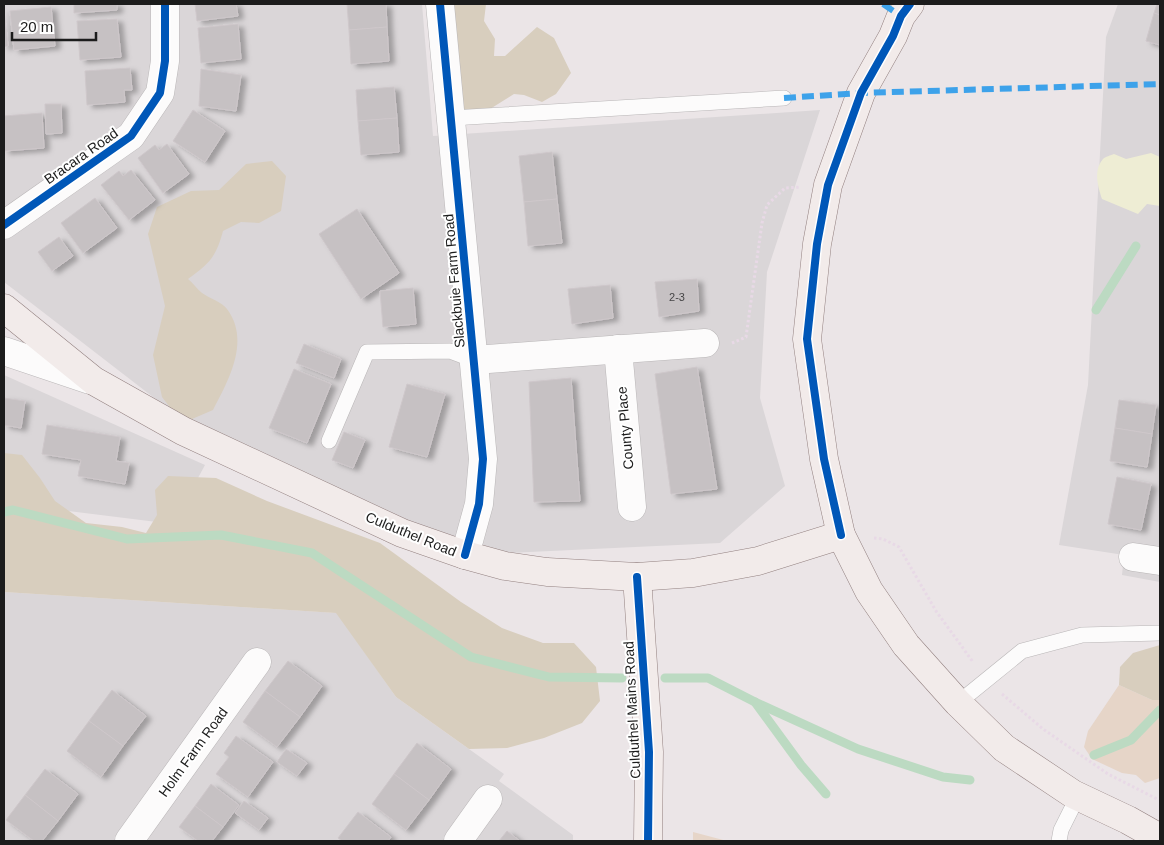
<svg xmlns="http://www.w3.org/2000/svg" width="1164" height="845" viewBox="0 0 1164 845" font-family="Helvetica,sans-serif">
<style>
.residential{fill:#dad6d8}
.grass{fill:#e6d5c8}
.forest{fill:#d8cebe}
.park{fill:#eeedd4}
.lines{fill:none;stroke-linecap:round;stroke-linejoin:round}
.stream{stroke:#bcdac2;stroke-width:9}
.building{fill:#c6c1c3;stroke:#cec7ca;filter:url(#shadow)}
.lane-casing{stroke:#b9b6b7;stroke-width:16}
.street-casing{stroke:#b9b6b7;stroke-width:29}
.secondary-casing{stroke:#938180;stroke-width:29}
.path{stroke:#e8d9e6;stroke-width:3;stroke-dasharray:2.5 2.5;stroke-linecap:butt}
.lane{stroke:#fcfbfb;stroke-width:15}
.street{stroke:#fcfbfb;stroke-width:28}
.secondary{stroke:#f2ebea;stroke-width:28}
.quiet{stroke:#3da2ea;stroke-width:6;stroke-dasharray:12 6;stroke-linecap:butt}
.cycleway-casing{stroke:#fff;stroke-width:11}
.cycleway{stroke:#0057b8;stroke-width:8}
.labels{text-anchor:middle;stroke-width:4;stroke-linejoin:round;paint-order:stroke}
.number-label{font-size:11px;fill:#464546}
.street-label{font-size:14px;fill:#1c1c1c;stroke:#fff}
</style>
<defs>
<filter id="shadow"><feDropShadow dx="5.5" dy="3" stdDeviation="2.5" flood-color="#0004"/></filter>
</defs>
<rect width="100%" height="100%" fill="#ebe5e7"/>
<!-- residential -->
<g class="residential">
<polygon points="4,4 422,4 433,136 820,110 767,272 760,398 785,486 720,543 465,555 175,414 4,282"/>
<polygon points="1118,4 1160,4 1160,582 1122,575 1124,555 1059,545 1088,385 1106,37"/>
<polygon points="4,375 205,465 173,524 4,503"/>
<polygon points="4,592 337,613 396,697 504,774 499,781 573,835 573,841 4,841"/>
</g>
<!-- grass -->
<g class="grass">
<polygon points="1119,685 1152,700 1160,700 1160,778 1145,783 1136,775 1122,773 1092,759 1084,747 1088,731"/>
<polygon points="693,832 727,841 693,841"/>
</g>
<!-- forest -->
<g class="forest">
<polygon points="451,4 486,4 484,21 495,39 494,56 505,56 537,27 554,38 571,73 556,94 542,102 524,95 514,94 482,114 466,115 446,97"/>
<path d="M272 161 286 176 281 211 259 223 241 222 223 231C216 257 210 263 188 279 193 283 197 289 202 293 209 298 222 302 227 309 251 341 228 381 213 410L192 419 175 414 162 397 153 355 165 306 148 234 157 207 191 191 219 190 246 164Z"/>
<polygon points="4,453 22,455 40,478 55,501 86,523 122,527 146,533 157,515 155,490 168,476 216,478 267,501 380,543 461,602 502,628 543,643 574,643 596,667 600,701 582,723 544,738 507,748 469,749 396,697 336,613 4,592"/>
<polygon points="1160,645 1160,700 1152,700 1119,685 1120,667 1133,653"/>
</g>
<!-- park -->
<path class="park" d="M1151 153 1160 157V206L1147 204 1138 214 1102 199C1098 187 1093 170 1103 159 1105 157 1111 155 1114 154L1126 159Z"/>
<g class="lines">
<!-- stream -->
<g class="stream">
<polyline points="1096,310 1136,246"/>
<polyline points="4,512 13,510 127,539 221,535 312,553 471,657 549,677 622,678"/>
<polyline points="665,678 708,678 755,702 858,749 943,777 970,780"/>
<polyline points="755,702 801,765 826,794"/>
<polyline points="1094,755 1131,740 1160,710"/>
</g>
</g>
<!-- building -->
<g class="building">
<polygon points="74,4 117,4 117,10 74,13"/>
<polygon points="195,4 236,4 238,16 197,21"/>
<polygon points="347,4 386,4 387,27 349,30"/>
<polygon points="1157,4 1160,4 1160,15 1154,13"/>
<polygon points="51,7 55,46 14,50 10,11"/>
<polygon points="4,9 8,46 4,47"/>
<polygon points="1154,13 1160,15 1160,45 1146,41"/>
<polygon points="117,19 121,57 80,60 77,21"/>
<polygon points="238,24 241,59 201,63 198,28"/>
<polygon points="387,27 389,61 351,64 349,30"/>
<polygon points="130,68 132,90 124,90 125,102 87,105 85,71"/>
<polygon points="201,69 241,75 236,111 199,106"/>
<polygon points="394,87 397,118 358,121 356,90"/>
<polygon points="45,104 61,104 62,133 46,134"/>
<polygon points="193,110 225,131 205,162 173,141"/>
<polygon points="42,113 44,148 4,151 4,116"/>
<polygon points="397,118 399,152 361,155 358,121"/>
<polygon points="167,144 189,174 163,193 138,158 155,145 159,150"/>
<polygon points="552,152 557,199 524,202 519,156"/>
<polygon points="131,170 155,200 129,220 101,185 119,171 123,176"/>
<polygon points="95,198 117,228 83,253 61,223"/>
<polygon points="557,199 562,243 528,246 524,202"/>
<polygon points="357,209 399,273 361,299 319,234"/>
<polygon points="59,237 73,256 52,271 38,252"/>
<polygon points="697,279 699,311 659,317 655,282"/>
<polygon points="610,285 613,318 572,324 568,289"/>
<polygon points="413,288 416,324 383,327 380,291"/>
<polygon points="304,344 341,359 334,378 296,363"/>
<polygon points="697,367 717,489 671,494 655,374"/>
<polygon points="294,369 331,384 307,443 269,428"/>
<polygon points="571,378 580,501 534,502 529,382"/>
<polygon points="407,384 445,394 427,457 389,447"/>
<polygon points="4,398 25,401 21,428 4,425"/>
<polygon points="1119,400 1156,405 1152,434 1115,428"/>
<polygon points="47,425 120,437 116,461 129,463 125,484 78,476 81,460 42,454"/>
<polygon points="1115,428 1152,434 1147,467 1110,461"/>
<polygon points="344,432 365,440 353,468 332,460"/>
<polygon points="1117,477 1151,484 1141,530 1108,524"/>
<polygon points="288,661 322,686 300,717 265,691"/>
<polygon points="112,690 146,716 123,746 89,721"/>
<polygon points="265,691 300,717 277,747 243,722"/>
<polygon points="89,721 123,746 101,777 67,751"/>
<polygon points="236,736 273,762 248,797 216,774 229,757 224,753"/>
<polygon points="417,743 451,769 429,800 394,774"/>
<polygon points="286,749 307,763 297,776 277,762"/>
<polygon points="45,769 78,794 58,821 25,795"/>
<polygon points="394,774 429,800 406,830 372,804"/>
<polygon points="211,784 239,805 223,827 195,806"/>
<polygon points="25,795 58,821 42,841 34,841 6,820"/>
<polygon points="244,801 268,818 259,830 235,813"/>
<polygon points="195,806 223,827 212,841 198,841 179,827"/>
<polygon points="358,812 391,837 388,841 342,841 338,838"/>
<polygon points="507,831 520,841 499,841"/>
</g>
<g class="lines">
<defs>
<g id="lane">
<polyline points="452,118 784,98"/>
<polyline points="329,441 367,352 450,351 474,360"/>
<polyline points="958,703 1022,651 1082,635 1160,633"/>
<polyline points="1059,841 1061,830 1078,796"/>
</g>
<g id="street">
<polyline points="440,4 483,459 479,504 465,555"/>
<polyline points="4,225 131,136 160,93 165,61 165,4"/>
<polyline points="618,349 632,507"/>
<polyline points="4,351 90,380"/>
<polyline points="474,360 705,343"/>
<polyline points="1133,557 1160,561"/>
<polyline points="129,841 257,662"/>
<polyline points="458,841 488,799"/>
</g>
<g id="secondary">
<polyline points="910,4 901,16 893,36 861,93 828,185 817,244 807,339 824,459 841,535 869,591 906,645 958,703 1004,748 1073,794 1128,820 1160,838"/>
<polyline points="4,308 94,381 183,431 402,533 465,555 505,566 547,572 637,577 693,573 758,561 841,535"/>
<polyline points="637,577 649,752 648,841"/>
</g>
</defs>
<!-- lane casing -->
<use href="#lane" class="lane-casing"/>
<!-- street casing -->
<use href="#street" class="street-casing"/>
<!-- secondary casing -->
<use href="#secondary" class="secondary-casing"/>
<!-- path -->
<g class="path">
<polyline points="732,343 746,337 762,223 767,205 785,188 801,187"/>
<polyline points="874,538 883,539 899,547 936,611 973,662"/>
<polyline points="1002,694 1043,729 1108,774 1159,800"/>
</g>
<!-- lane -->
<use href="#lane" class="lane"/>
<!-- street -->
<use href="#street" class="street"/>
<!-- secondary -->
<use href="#secondary" class="secondary"/>
<!-- quiet -->
<g class="quiet">
<polyline points="883,4 901,16"/>
<polyline points="784,98 861,93 1160,84"/>
</g>
<defs>
<g id="cycleway">
<polyline points="440,4 483,459 479,504 465,555"/>
<polyline points="4,225 131,136 160,93 165,61 165,4"/>
<polyline points="841,535 824,459 807,339 817,244 828,185 861,93 893,36 901,16 910,4"/>
<polyline points="637,577 649,752 648,841"/>
</g>
</defs>
<!-- cycleway casing -->
<use href="#cycleway" class="cycleway-casing"/>
<!-- cycleway -->
<use href="#cycleway" class="cycleway"/>
</g>
<g class="labels">
<!-- number labels -->
<g class="number-label">
<text x="677" y="301">2-3</text>
</g>
<!-- street labels -->
<g class="street-label">
<text transform="translate(81 156) rotate(-35)" y="5">Bracara Road</text>
<text transform="translate(454 281) rotate(-95)" y="5">Slackbuie Farm Road</text>
<text transform="translate(625 428) rotate(-95)" y="5">County Place</text>
<text transform="translate(411 534) rotate(22)" y="5">Culduthel Road</text>
<text transform="translate(632 710) rotate(-93)" y="5">Culduthel Mains Road</text>
<text transform="translate(193 752) rotate(-54)" y="5">Holm Farm Road</text>
</g>
</g>
<!-- border -->
<rect width="1164" height="845" fill="none" stroke="#1c1c1c" stroke-width="10"/>
<!-- scale -->
<path d="M12 32v8h84v-8" fill="none" stroke="#1c1c1c" stroke-width="2.5"/>
<text x="20" y="32" font-size="15" fill="#1c1c1c" stroke="#ffffff" stroke-width="4" paint-order="stroke">20 m</text>
</svg>
